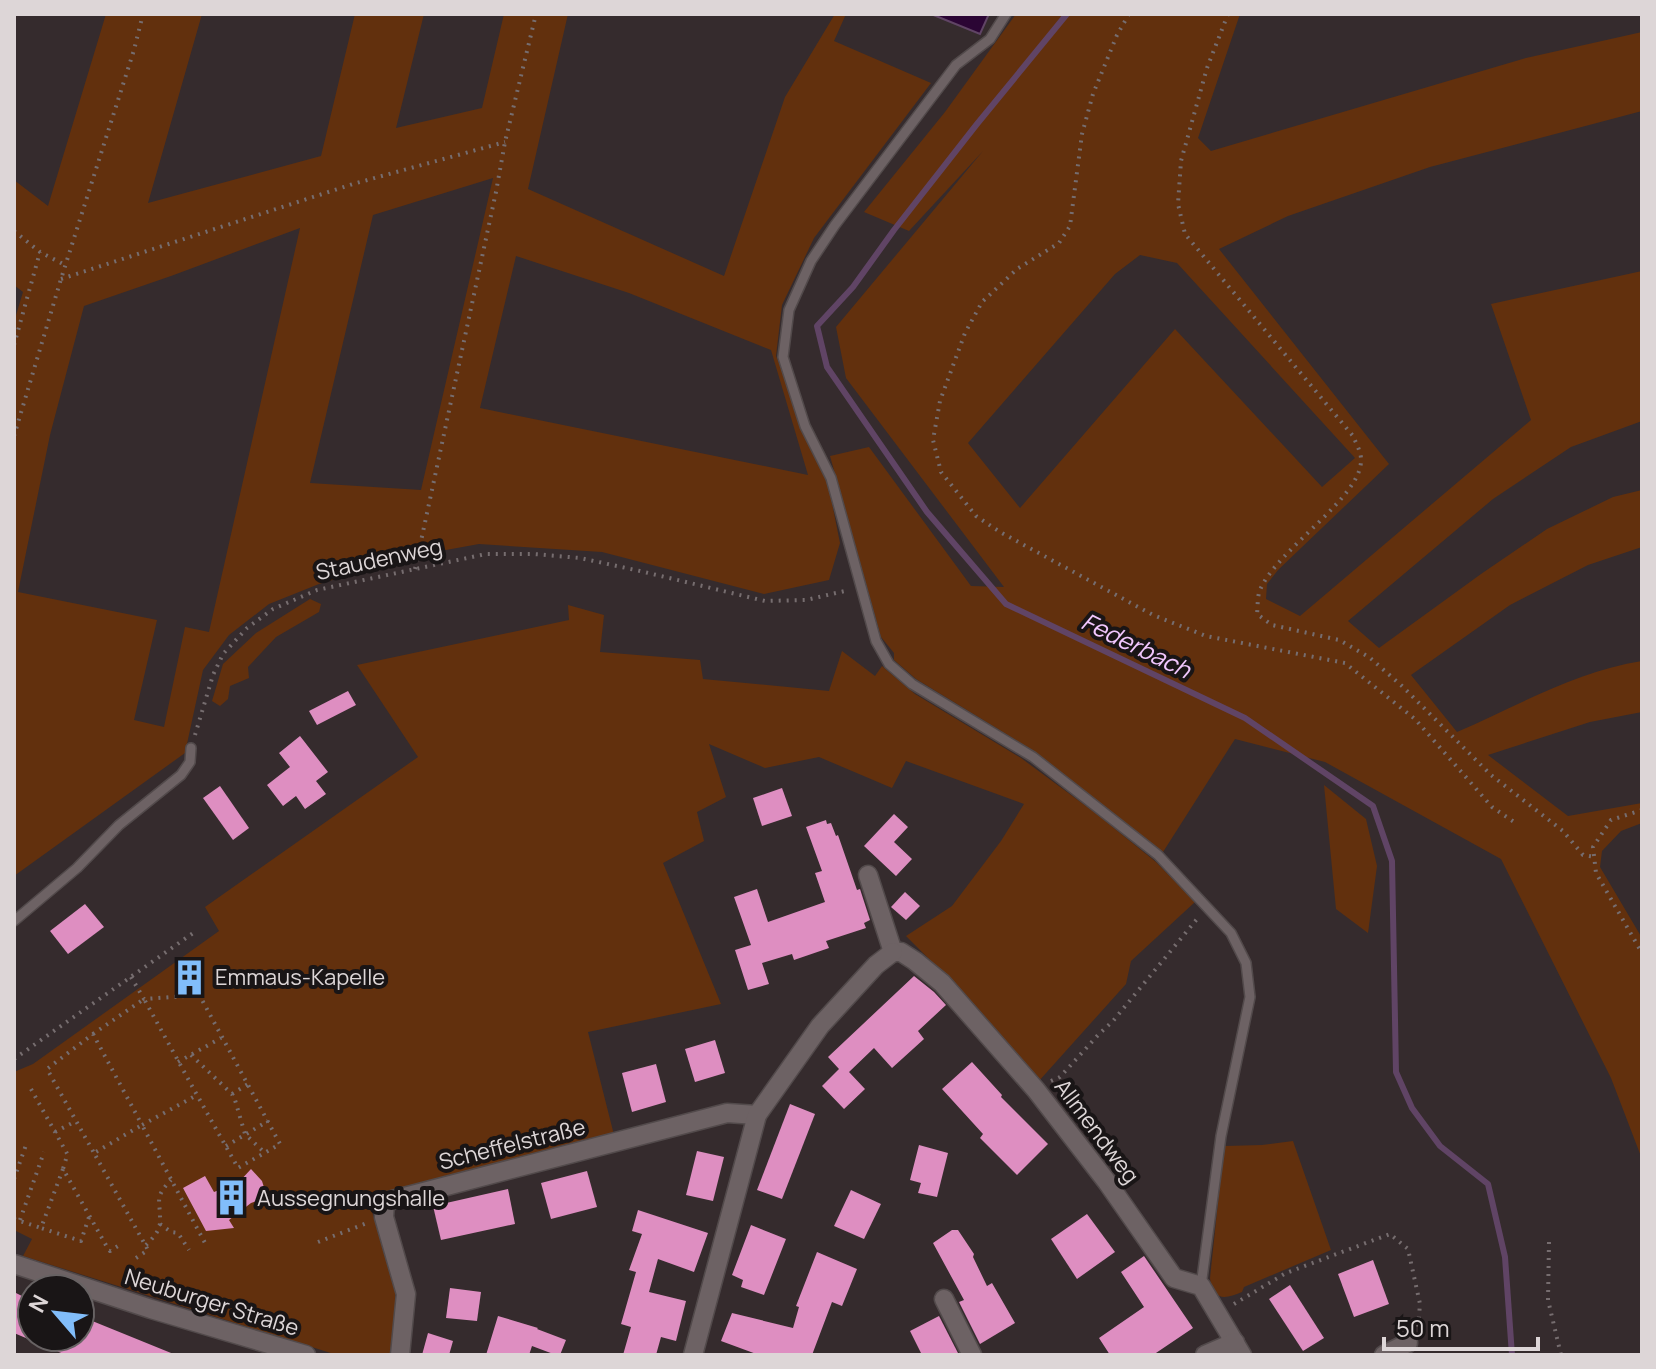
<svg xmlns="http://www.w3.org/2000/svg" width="1656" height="1369" viewBox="0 0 1656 1369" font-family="Manrope,sans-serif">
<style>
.green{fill:#62300d;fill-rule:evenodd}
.water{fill:#2b0534;stroke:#604465;stroke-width:2}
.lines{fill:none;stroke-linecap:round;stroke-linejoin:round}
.stream{stroke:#604465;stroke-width:6}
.building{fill:#de8ec1}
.service-casing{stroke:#524a4b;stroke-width:12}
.minor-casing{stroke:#524a4b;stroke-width:21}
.path{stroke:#766d6f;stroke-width:4;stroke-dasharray:2 6;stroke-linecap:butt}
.service{stroke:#6d6264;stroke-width:9}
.minor{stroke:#6d6264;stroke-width:18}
.labels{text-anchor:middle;stroke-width:8;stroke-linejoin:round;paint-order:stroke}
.street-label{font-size:22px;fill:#ddd6d7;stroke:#191516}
.poi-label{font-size:22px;fill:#ddd6d7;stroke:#191516;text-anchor:start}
.water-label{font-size:24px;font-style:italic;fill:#f2c7fe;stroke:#191516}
</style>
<rect width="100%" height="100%" fill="#352b2d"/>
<!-- green -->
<g class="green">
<path d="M106 14H202L148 203 321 156 355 14H424L396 128 482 108 504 14H568L528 189 724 276 785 97 835 14H846L834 41 931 83 814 238 782 305 776 356 828 483 840 543 829 580 764 594 602 552 479 544 413 556 319 584 269 604 229 635 203 670 185 753 14 876V322L23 292 14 285V180L48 206ZM493 178 421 490 310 483 373 215ZM300 228 209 632 185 627 164 727 134 720 157 620 18 592 50 435 84 306 171 276ZM516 256 629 293 771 350 808 475 480 408Z"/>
<path d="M1016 14H1240L1198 138 1211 151 1526 58 1642 32V111L1430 167 1288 216 1219 249 1389 464 1278 570 1267 584 1266 599 1300 616 1531 420 1491 304 1642 271V421L1571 447 1493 499 1348 621 1379 648 1481 574 1547 529 1613 497 1642 490V547L1588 565 1510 605 1411 675 1457 732C1517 706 1577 671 1642 661V712L1590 722 1488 755 1568 816 1642 803V823L1621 831 1602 851 1600 867 1642 938V1159L1611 1078 1501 859 1325 762 1235 739 1163 852 1034 751 916 679 894 660V653L881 637 830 456 869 447 971 586 1004 587 846 378 836 327 983 151 909 231 864 212 945 112ZM1140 255 1177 263 1355 458 1322 487 1175 329 1020 508 968 443 1115 274Z"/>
<polygon points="310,599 321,604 319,612 276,637 248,667 249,678 230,686 228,699 220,706 212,701 223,664 256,633"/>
<polygon points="568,605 604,615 600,652 700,660 703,679 829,691 842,651 875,676 882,666 915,694 1021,758 1094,812 1156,862 1195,902 1131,961 1126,984 1038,1082 938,968 906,936 952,906 1001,841 1024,804 906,761 892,788 819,757 765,768 709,744 726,797 697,812 704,841 663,863 721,1004 588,1032 614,1135 372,1197 367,1194 395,1292 398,1327 391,1355 337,1355 23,1256 32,1239 14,1230 14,1072 33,1064 219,931 205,907 418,757 357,665 569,620"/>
<polygon points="1324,785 1366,819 1377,866 1368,933 1336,909"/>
<path d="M1293 1141 1331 1250 1244 1287 1242 1292C1224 1300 1212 1300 1210 1278L1221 1174 1225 1146 1262 1145Z"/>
</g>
<!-- water -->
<polygon class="water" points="931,14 989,14 980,34"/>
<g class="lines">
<!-- stream -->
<polyline class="stream" points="1067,14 977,124 894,230 853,287 817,326 827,367 927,512 1006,604 1245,718 1373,806 1392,861 1396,1072 1412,1108 1440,1146 1488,1184 1505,1257 1512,1355"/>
</g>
<!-- building -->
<g class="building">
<polygon points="348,691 356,705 317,725 309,711"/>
<polygon points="300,736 328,772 316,781 326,794 305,809 296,796 283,806 267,785 290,767 279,753"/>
<polygon points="220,786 249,828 233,840 203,798"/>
<polygon points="782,788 792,816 762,826 753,798"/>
<polygon points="894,814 908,827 894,842 912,859 896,876 864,846"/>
<polygon points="826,820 827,824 831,823 836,836 838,835 857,890 860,889 870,920 864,923 866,928 826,941 829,948 794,960 792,954 762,963 769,984 748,990 735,950 751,945 734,897 757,889 768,922 825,902 815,873 822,871 806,827"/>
<polygon points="905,892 920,906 906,920 891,907"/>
<polygon points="85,904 104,927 68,954 50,931"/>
<polygon points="189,962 202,983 189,991 175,970"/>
<polygon points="914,976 934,992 946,1005 918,1031 924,1039 892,1068 874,1048 849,1072 865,1089 844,1109 822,1086 839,1069 828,1057"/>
<polygon points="715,1040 725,1073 695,1082 685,1049"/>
<polygon points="972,1062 1002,1095 1001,1097 1048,1144 1017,1175 980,1138 983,1134 942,1089"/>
<polygon points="656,1064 666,1102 632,1112 622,1073"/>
<polygon points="790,1104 815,1114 782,1199 757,1190"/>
<polygon points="919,1145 948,1153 937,1197 918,1193 921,1183 910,1180"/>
<polygon points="697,1151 724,1157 713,1201 686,1195"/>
<polygon points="251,1169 262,1181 267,1197 251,1203 229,1220 234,1228 206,1231 183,1188 205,1176 214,1192 239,1182"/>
<polygon points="587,1171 597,1207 551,1219 541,1183"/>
<polygon points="508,1189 515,1224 441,1240 433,1206"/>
<polygon points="851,1190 881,1204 864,1239 834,1226"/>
<polygon points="638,1210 708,1233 694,1272 658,1259 649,1292 686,1301 676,1341 661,1337 656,1355 623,1355 631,1327 621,1324 636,1272 629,1270 642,1234 632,1231"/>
<polygon points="1087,1214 1115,1252 1077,1279 1051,1239"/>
<polygon points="751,1225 786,1239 764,1295 741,1287 743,1280 732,1275"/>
<polygon points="952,1230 958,1230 974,1254 973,1257 987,1286 992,1283 1015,1323 980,1344 959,1302 964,1300 933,1243"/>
<polygon points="817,1252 857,1269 842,1306 832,1302 812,1355 759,1355 721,1341 732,1313 793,1328 799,1307 796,1306"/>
<polygon points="1144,1256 1193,1328 1153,1355 1110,1355 1099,1338 1144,1307 1121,1272"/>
<polygon points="1373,1260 1389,1304 1354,1317 1338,1274"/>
<polygon points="1290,1285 1324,1338 1303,1351 1269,1299"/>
<polygon points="450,1288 481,1292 477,1321 446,1318"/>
<polygon points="14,1292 32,1301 32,1337 80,1337 80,1316 176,1355 66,1355 14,1333"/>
<polygon points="498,1316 538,1328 537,1329 566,1340 560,1355 556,1355 532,1346 529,1355 486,1355"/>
<polygon points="939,1316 959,1355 922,1355 910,1331"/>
<polygon points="428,1333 453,1341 449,1355 422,1355"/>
</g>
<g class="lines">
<defs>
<g id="service">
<polyline points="1006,14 990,39 956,65 835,225 811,261 789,310 783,357 805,426 831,478 876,641 889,664 912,684 1033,757 1158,855 1231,933 1246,963 1250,997 1221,1136 1201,1286"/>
<polyline points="14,921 77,868 119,825 181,775 190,762 191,748"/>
</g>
<g id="minor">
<polyline points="868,875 893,952"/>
<polyline points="893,952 901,952 915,961 942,983 1036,1090 1107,1182 1174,1278 1201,1286 1242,1355"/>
<polyline points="14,1264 151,1309 306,1355"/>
<polyline points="944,1299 972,1355"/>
<polyline points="400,1355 406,1294 384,1217 385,1202 727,1113 757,1115"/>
<polyline points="693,1355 757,1115 820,1026 876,965 893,952"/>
<polyline points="1205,1355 1235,1342"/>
<polyline points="1384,1355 1408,1343"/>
</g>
</defs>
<!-- service casing -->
<use href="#service" class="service-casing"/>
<!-- minor casing -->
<use href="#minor" class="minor-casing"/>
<!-- path -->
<g class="path">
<polyline points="1129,14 1117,35 1093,94 1082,134 1070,226 1059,243 1017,269 982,302 965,333 940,401 933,440 941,472 976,516 1000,532 1153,615 1206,636 1345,663 1415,719 1492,807 1517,824"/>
<path d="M1228 14 1207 68 1181 161 1178 204 1185 234 1353 436C1356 443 1361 452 1361 459 1363 497 1277 549 1260 590 1257 597 1258 606 1257 614L1272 625 1339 640 1369 657 1402 686 1491 775 1563 831 1583 855 1595 857"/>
<polyline points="14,231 40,252 65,265"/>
<polyline points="61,279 353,184 505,142"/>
<polyline points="14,345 40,252"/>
<polyline points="14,436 61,279 134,50 143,14"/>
<polyline points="415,569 496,192 505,142 536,14"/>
<polyline points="195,735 213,675 223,654 247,628 273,609 317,590 486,554 534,554 580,558 640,571 765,601 806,600 849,590"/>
<polyline points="1642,810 1611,820 1593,847 1596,873 1642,953"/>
<polyline points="131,977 144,999 200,995"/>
<polyline points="195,987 280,1144 238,1168 197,1095"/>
<polyline points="93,1034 144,999 197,1095 142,1125 93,1034 47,1069 94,1153"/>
<polyline points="191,1055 232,1094 235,1100 245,1134 265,1153"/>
<polyline points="14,1059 196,931"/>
<polyline points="178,1062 221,1038"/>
<polyline points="1051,1081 1060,1077 1099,1034 1113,1021 1197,919"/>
<polyline points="31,1089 69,1157"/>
<polyline points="232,1094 248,1084"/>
<polyline points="55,1132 76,1121"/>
<polyline points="226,1146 268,1121"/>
<polyline points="66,1159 63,1169 107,1247 110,1251 118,1246"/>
<polyline points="63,1169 41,1228 81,1241 89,1217"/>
<polyline points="14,1179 26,1145"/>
<polyline points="14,1219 41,1228"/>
<polyline points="20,1220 44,1152"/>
<polyline points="160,1224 171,1232 178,1233 189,1250"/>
<polyline points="318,1242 367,1223"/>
<polyline points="1549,1242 1548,1300 1561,1355"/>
<path d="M146 1245C152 1239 159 1232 160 1223 161 1200 153 1199 171 1180"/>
<polyline points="136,1258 148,1250 94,1153 142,1125 205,1243"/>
<polyline points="1234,1304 1286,1273 1390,1234 1408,1249 1420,1304 1418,1328"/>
</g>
<!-- service -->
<use href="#service" class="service"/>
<!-- minor -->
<use href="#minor" class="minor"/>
</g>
<!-- icons -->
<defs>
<symbol id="building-bare" viewBox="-9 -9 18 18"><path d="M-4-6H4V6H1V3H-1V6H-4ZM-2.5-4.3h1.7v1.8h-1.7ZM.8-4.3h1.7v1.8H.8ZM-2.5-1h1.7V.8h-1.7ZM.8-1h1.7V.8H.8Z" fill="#81bdfa" stroke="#191516" stroke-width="2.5" paint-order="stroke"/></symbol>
</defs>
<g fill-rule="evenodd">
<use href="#building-bare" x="164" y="952" width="51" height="51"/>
<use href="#building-bare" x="206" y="1172" width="51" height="51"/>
</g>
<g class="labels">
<!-- street labels -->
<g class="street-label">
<text transform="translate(379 559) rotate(-12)" y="8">Staudenweg</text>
<text transform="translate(1097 1131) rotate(53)" y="8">Allmendweg</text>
<text transform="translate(512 1144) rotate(-14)" y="8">Scheffelstraße</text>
<text transform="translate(212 1302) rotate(17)" y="8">Neuburger Straße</text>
</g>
<!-- poi labels -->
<g class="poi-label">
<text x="215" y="985">Emmaus-Kapelle</text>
<text x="257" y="1206">Aussegnungshalle</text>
</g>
<!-- water labels -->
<g class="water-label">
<text transform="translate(1136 646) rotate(26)" y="8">Federbach</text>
</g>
</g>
<!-- border -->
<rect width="1656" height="1369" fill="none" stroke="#ddd6d7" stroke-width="32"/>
<!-- north arrow -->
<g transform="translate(56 1313) rotate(298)"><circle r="38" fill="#191516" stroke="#676263" stroke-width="2"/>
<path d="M0-6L14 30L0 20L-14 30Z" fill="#81bdfa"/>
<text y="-12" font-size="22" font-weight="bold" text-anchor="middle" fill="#ddd6d7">N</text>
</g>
<!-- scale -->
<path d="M1384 1337v12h154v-12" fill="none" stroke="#ddd6d7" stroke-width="4"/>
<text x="1396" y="1337" font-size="24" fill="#ddd6d7" stroke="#191516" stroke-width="6" paint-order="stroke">50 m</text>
</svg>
